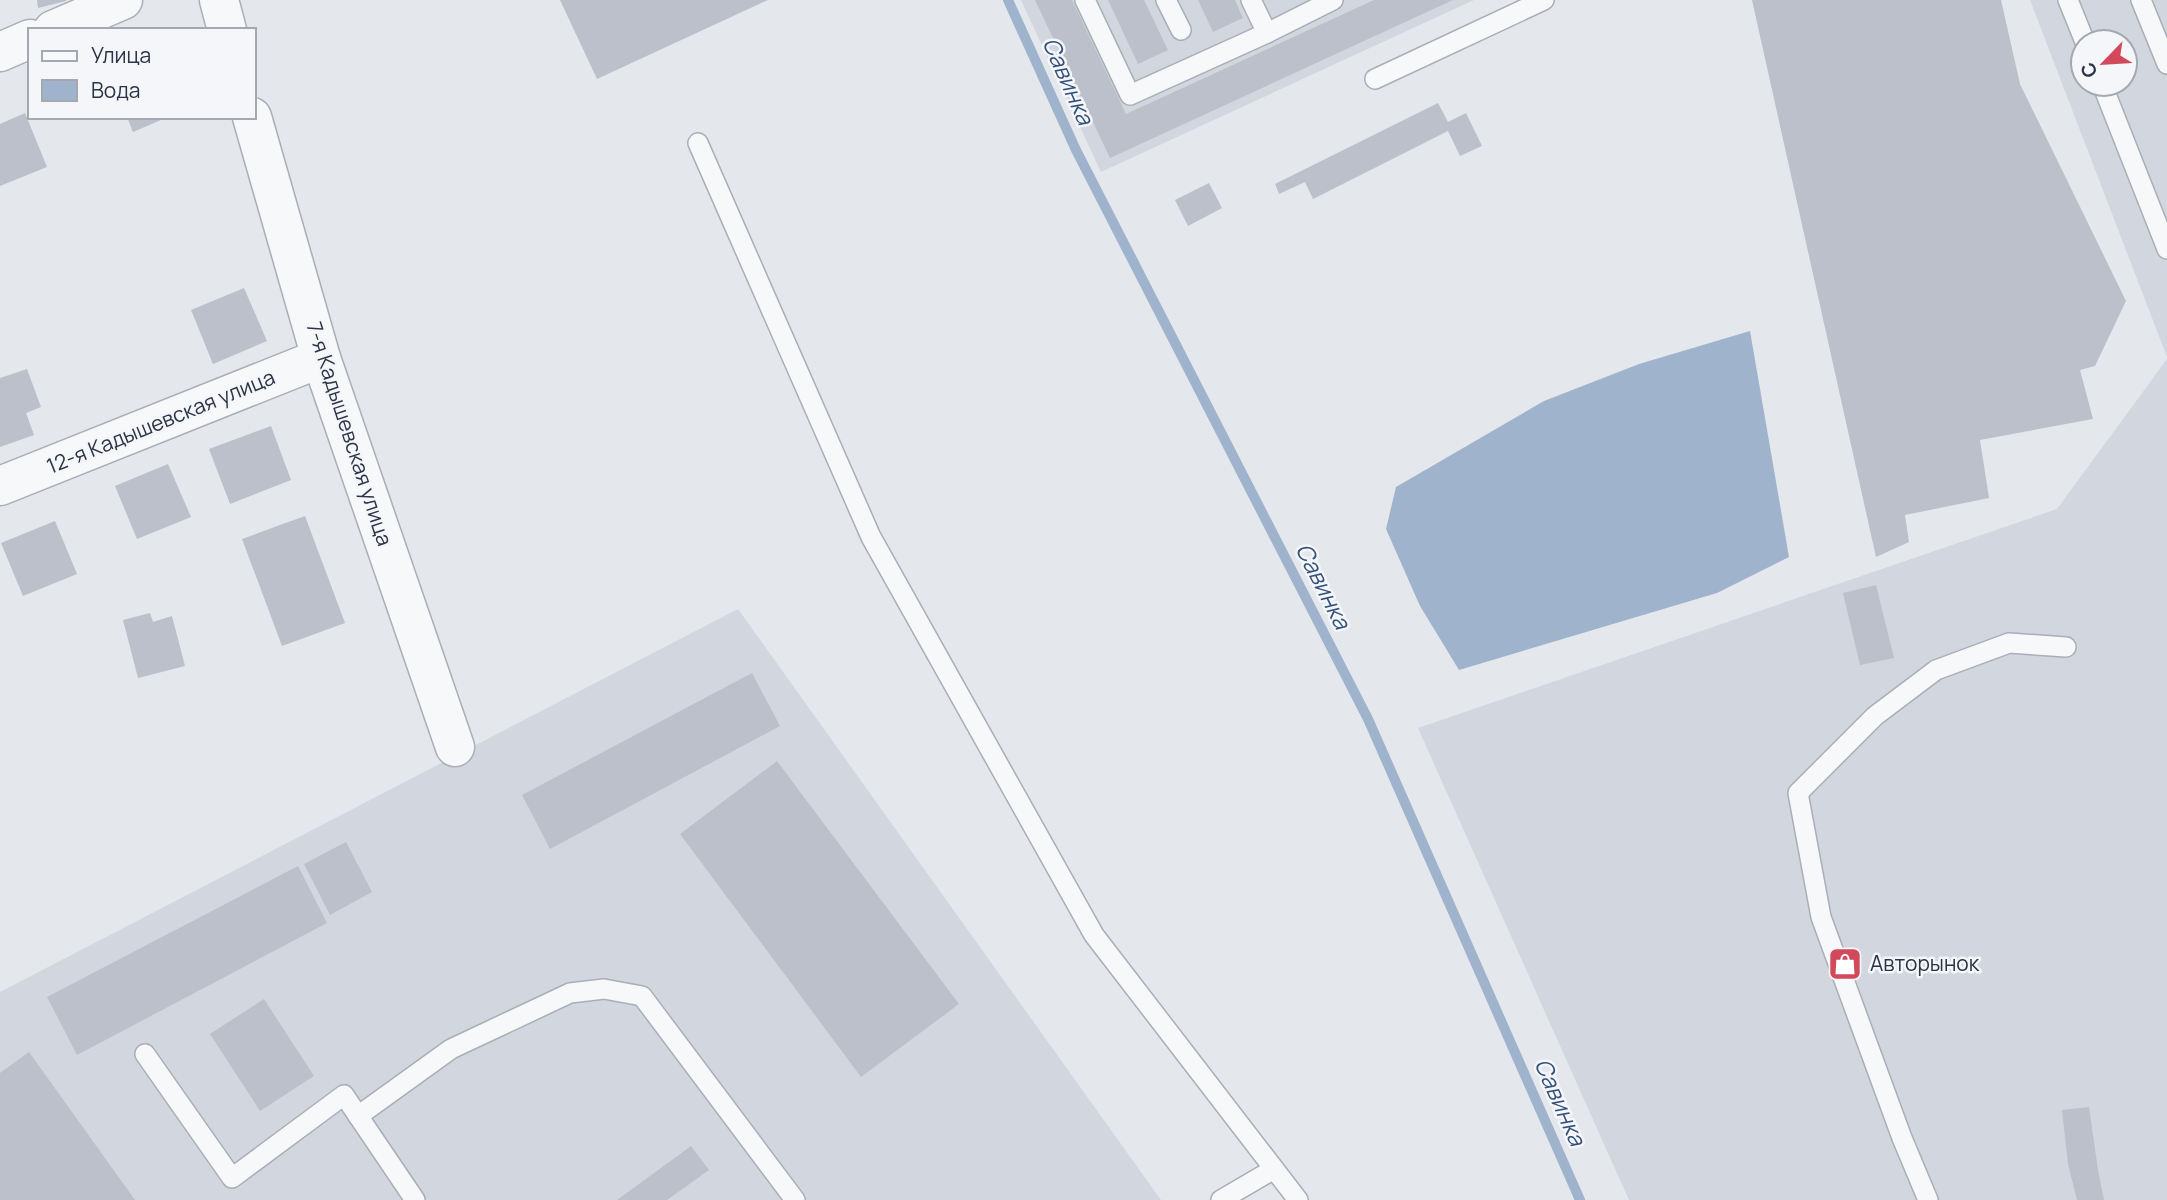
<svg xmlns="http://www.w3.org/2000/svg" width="2167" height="1200" viewBox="0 0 2167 1200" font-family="Manrope,sans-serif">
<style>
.built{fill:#d2d6de;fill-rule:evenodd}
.water{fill:#9fb4cc}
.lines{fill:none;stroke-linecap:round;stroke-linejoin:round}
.stream{stroke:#9fb4cc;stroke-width:10}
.building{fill:#bbc0ca}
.lane-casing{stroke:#a9aeb7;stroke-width:22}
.street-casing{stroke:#a9aeb7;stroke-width:41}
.lane{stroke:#f7f8fa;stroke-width:19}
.street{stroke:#f7f8fa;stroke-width:38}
.labels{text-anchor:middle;stroke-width:5;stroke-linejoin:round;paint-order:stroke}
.street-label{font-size:21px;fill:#2b3445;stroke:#f4f6f9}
.poi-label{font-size:21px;fill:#2b3445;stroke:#f4f6f9;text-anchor:start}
.water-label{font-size:23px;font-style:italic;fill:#34527a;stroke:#f4f6f9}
</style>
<rect width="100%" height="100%" fill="#e4e7ec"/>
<!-- built -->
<g class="built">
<polygon points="1021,0 1474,0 1101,172"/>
<path d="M2030 0H2167V357ZM2083 42H2125V84H2083Z"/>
<polygon points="2167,359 2167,1200 1629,1200 1418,728 2057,509"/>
<polygon points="738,609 1161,1200 0,1200 0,992"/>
</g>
<!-- water -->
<polygon class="water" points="1750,331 1789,557 1717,593 1459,670 1420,606 1386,529 1396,487 1544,401 1639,364"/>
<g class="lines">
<!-- stream -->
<polyline class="stream" points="1008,0 1076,150 1368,719 1580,1200"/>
</g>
<!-- building -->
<g class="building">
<polygon points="37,0 66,0 66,1 38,8"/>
<polygon points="560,0 768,0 597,79"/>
<polygon points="1035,0 1072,0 1126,114 1374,0 1453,0 1110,158"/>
<polygon points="1108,0 1144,0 1168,50 1138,64"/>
<polygon points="1198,0 1235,0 1243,18 1213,32"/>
<polygon points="1752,0 2001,0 2020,84 2126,301 2095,366 2080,370 2093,419 1980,440 1989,498 1905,515 1909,542 1876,557"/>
<polygon points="1438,103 1448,122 1466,113 1482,146 1460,156 1448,131 1313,199 1305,182 1279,194 1275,184"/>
<polygon points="25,113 47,167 0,186 0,124"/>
<polygon points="127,117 168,117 133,132"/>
<polygon points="1209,183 1222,208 1188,226 1175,200"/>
<polygon points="244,288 267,341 213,364 191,310"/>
<polygon points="27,369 41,407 26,413 34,435 0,447 0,378"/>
<polygon points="271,426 291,480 230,504 209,449"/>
<polygon points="168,464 191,517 137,539 115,486"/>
<polygon points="305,516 345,623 282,646 242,539"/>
<polygon points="55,521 77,574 23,596 1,543"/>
<polygon points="1876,585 1894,658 1860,665 1843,593"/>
<polygon points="150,613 153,622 172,616 185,666 138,678 123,620"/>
<polygon points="752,673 780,726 550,849 522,795"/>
<polygon points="777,761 959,1004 861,1077 680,834"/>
<polygon points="346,842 372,892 330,915 304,864"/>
<polygon points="298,866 327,923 77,1055 47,997"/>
<polygon points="264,999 314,1076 260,1111 210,1034"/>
<polygon points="29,1052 135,1200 0,1200 0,1073"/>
<polygon points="2089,1107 2098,1170 2104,1200 2077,1200 2068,1164 2062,1110"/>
<polygon points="691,1146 709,1170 667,1200 617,1200"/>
</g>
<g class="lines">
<defs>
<g id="lane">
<polyline points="1085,0 1130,95 1267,33 1333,0"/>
<polyline points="1166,0 1181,30"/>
<polyline points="1251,0 1267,33"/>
<polyline points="2068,0 2085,42"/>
<polyline points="2141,0 2167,64"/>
<polyline points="1375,79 1544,0"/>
<polyline points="2102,84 2167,249"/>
<polyline points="698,143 871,537 1094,935 1298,1200"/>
<polyline points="145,1054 232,1178 344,1095 415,1200"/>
<polyline points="358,1116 451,1049 570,993 604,989 642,996 795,1200"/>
<polyline points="1221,1200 1274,1169"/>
<polyline points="1928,1200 1902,1138 1821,917 1798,793 1875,716 1936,670 2009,643 2066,647"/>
</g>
<g id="street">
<polyline points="219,0 227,30"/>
<polyline points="53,30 123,0"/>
<polyline points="0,52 30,39"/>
<polyline points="252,117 321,358 455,747"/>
<polyline points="0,486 321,358"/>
</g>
</defs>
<!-- lane casing -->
<use href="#lane" class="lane-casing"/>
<!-- street casing -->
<use href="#street" class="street-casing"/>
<!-- lane -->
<use href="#lane" class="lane"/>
<!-- street -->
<use href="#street" class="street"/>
</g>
<!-- icons -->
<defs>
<symbol id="shop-square" viewBox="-11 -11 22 22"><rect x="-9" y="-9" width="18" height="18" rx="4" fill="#d1495b" stroke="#f4f6f9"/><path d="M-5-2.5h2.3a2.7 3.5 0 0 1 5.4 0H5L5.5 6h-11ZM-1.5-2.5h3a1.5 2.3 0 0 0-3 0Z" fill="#fff"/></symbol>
</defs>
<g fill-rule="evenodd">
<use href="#shop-square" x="1826" y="945" width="38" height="38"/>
</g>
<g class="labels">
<!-- street labels -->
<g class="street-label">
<text transform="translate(161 422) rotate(-22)" y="7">12-я Кадышевская улица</text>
<text transform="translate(349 434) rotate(72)" y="7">7-я Кадышевская улица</text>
</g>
<!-- poi labels -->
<g class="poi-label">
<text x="1870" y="971">Авторынок</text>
</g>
<!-- water labels -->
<g class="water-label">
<text transform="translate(1068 81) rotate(66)" y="8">Савинка</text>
<text transform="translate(1323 586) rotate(63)" y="8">Савинка</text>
<text transform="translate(1560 1102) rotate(66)" y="8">Савинка</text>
</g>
</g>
<!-- legend -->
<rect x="28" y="28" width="228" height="91" fill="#f4f6f9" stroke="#a4a8b1" stroke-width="2"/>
<rect x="42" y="51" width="35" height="10" fill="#f7f8fa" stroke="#a4a8b1" stroke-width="2"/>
<text x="91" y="63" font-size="21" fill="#2b3445">Улица</text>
<rect x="42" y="80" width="35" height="21" fill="#9fb4cc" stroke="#a4a8b1" stroke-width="2"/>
<text x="91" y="98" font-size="21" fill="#2b3445">Вода</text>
<!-- north arrow -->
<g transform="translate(2104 63) rotate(245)"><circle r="33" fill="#f4f6f9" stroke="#a4a8b1" stroke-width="2"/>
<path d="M0-5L12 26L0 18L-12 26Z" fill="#d1495b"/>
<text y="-10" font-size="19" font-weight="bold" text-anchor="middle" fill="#2b3445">С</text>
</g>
</svg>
